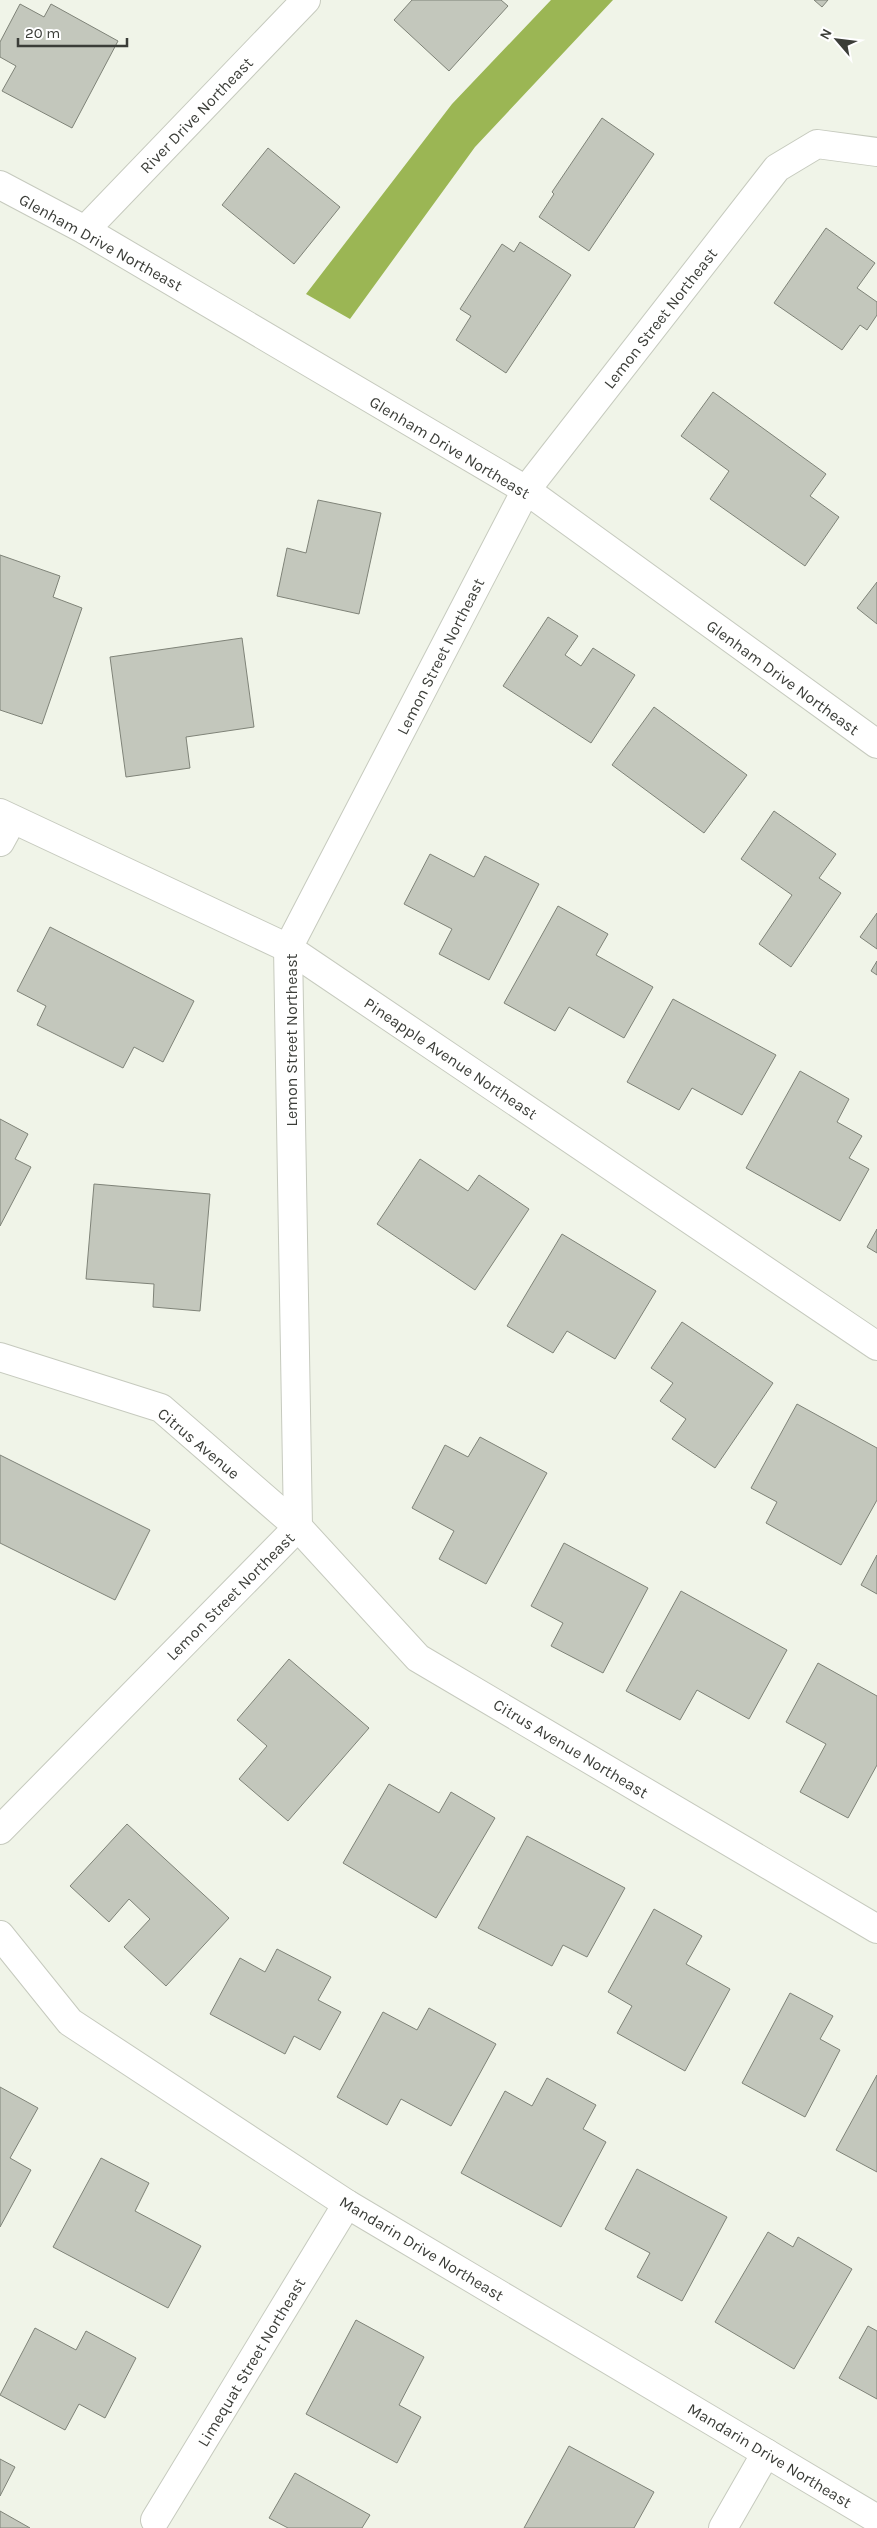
<svg xmlns="http://www.w3.org/2000/svg" width="877" height="2528" viewBox="0 0 877 2528" font-family="Karla,sans-serif">
<style>
.water{fill:#9bb654}
.building{fill:#c3c7bc;stroke:#7f8378}
.lines{fill:none;stroke-linecap:round;stroke-linejoin:round}
.minor-casing{stroke:#c6cabe;stroke-width:30}
.minor{stroke:#fff;stroke-width:28}
.labels{text-anchor:middle;stroke-width:4;stroke-linejoin:round;paint-order:stroke}
.street-label{font-size:16px;fill:#3b3d38;stroke:#fff}
</style>
<rect width="100%" height="100%" fill="#f0f4e8"/>
<!-- water -->
<polygon class="water" points="551,0 613,0 475,147 350,319 306,294 452,104"/>
<!-- building -->
<g class="building">
<polygon points="412,0 501,0 508,6 449,71 394,20"/>
<polygon points="814,0 828,0 822,7"/>
<polygon points="20,4 44,17 51,4 118,41 72,128 2,91 16,66 0,57 0,42"/>
<polygon points="602,118 654,154 589,251 539,217 554,194 552,192"/>
<polygon points="268,148 340,207 294,264 222,205"/>
<polygon points="826,228 875,263 857,288 877,302 877,315 867,330 860,325 842,350 774,303"/>
<polygon points="520,242 571,275 506,373 456,340 471,316 460,309 502,244 514,252"/>
<polygon points="713,392 826,474 810,496 839,517 805,566 710,499 729,471 681,436"/>
<polygon points="318,500 381,513 359,614 277,596 287,548 306,553"/>
<polygon points="0,555 60,576 53,597 82,608 42,724 0,710"/>
<polygon points="877,582 877,624 857,608"/>
<polygon points="548,617 578,636 565,655 581,666 593,648 635,675 591,743 503,686"/>
<polygon points="242,638 254,727 186,737 190,768 126,777 110,657"/>
<polygon points="654,707 747,775 704,833 612,765"/>
<polygon points="774,811 836,854 819,878 841,893 791,967 759,944 792,895 741,859"/>
<polygon points="430,854 474,877 485,856 539,884 489,980 439,954 452,929 404,904"/>
<polygon points="558,906 608,934 596,955 653,987 624,1038 569,1007 555,1031 504,1003"/>
<polygon points="877,913 877,949 860,937"/>
<polygon points="50,927 194,1001 163,1062 134,1047 123,1068 37,1025 46,1006 17,991"/>
<polygon points="877,961 877,975 871,971"/>
<polygon points="673,999 776,1055 742,1115 692,1088 679,1110 627,1082"/>
<polygon points="800,1071 849,1099 837,1122 862,1136 849,1158 869,1169 840,1221 746,1168"/>
<polygon points="0,1119 28,1134 15,1159 31,1167 0,1226"/>
<polygon points="420,1159 468,1191 479,1175 529,1209 475,1290 377,1224"/>
<polygon points="94,1184 210,1194 200,1311 153,1307 154,1284 86,1279"/>
<polygon points="877,1229 877,1253 867,1247"/>
<polygon points="562,1234 656,1291 615,1359 567,1331 553,1353 507,1326"/>
<polygon points="682,1322 773,1383 715,1468 672,1439 686,1419 660,1401 673,1383 651,1368"/>
<polygon points="797,1404 877,1448 877,1500 841,1565 766,1523 777,1502 751,1488"/>
<polygon points="480,1437 547,1473 486,1584 439,1559 454,1531 412,1508 445,1445 468,1457"/>
<polygon points="0,1455 150,1530 115,1600 0,1543"/>
<polygon points="564,1543 648,1588 603,1673 551,1646 563,1623 531,1606"/>
<polygon points="877,1555 877,1594 861,1585"/>
<polygon points="681,1591 787,1650 749,1719 697,1690 680,1720 626,1691"/>
<polygon points="289,1659 369,1728 288,1821 239,1779 267,1746 237,1720"/>
<polygon points="818,1663 877,1696 877,1765 848,1818 800,1792 826,1744 786,1722"/>
<polygon points="389,1784 439,1813 451,1792 495,1818 436,1918 343,1863"/>
<polygon points="127,1824 229,1918 166,1986 124,1947 150,1919 129,1899 109,1922 70,1886"/>
<polygon points="527,1836 625,1888 587,1957 563,1945 552,1966 478,1928"/>
<polygon points="654,1909 702,1936 686,1964 730,1989 685,2071 617,2033 632,2006 608,1992"/>
<polygon points="277,1949 331,1977 318,2000 341,2012 320,2050 294,2036 285,2054 210,2014 240,1958 265,1972"/>
<polygon points="790,1993 833,2016 820,2039 840,2050 805,2117 742,2083"/>
<polygon points="429,2008 496,2044 451,2126 401,2099 387,2125 337,2097 383,2012 417,2030"/>
<polygon points="877,2075 877,2172 836,2150"/>
<polygon points="547,2078 596,2105 583,2129 606,2142 561,2227 461,2173 505,2091 532,2106"/>
<polygon points="0,2087 38,2108 10,2158 31,2170 0,2227"/>
<polygon points="101,2158 149,2183 135,2211 201,2246 168,2308 53,2247"/>
<polygon points="637,2169 727,2217 682,2301 637,2277 650,2253 605,2229"/>
<polygon points="768,2232 793,2247 798,2237 852,2269 794,2369 715,2322"/>
<polygon points="356,2320 424,2357 399,2405 421,2417 397,2463 306,2414"/>
<polygon points="868,2326 877,2331 877,2399 839,2378"/>
<polygon points="35,2328 76,2350 86,2331 136,2358 105,2418 79,2404 65,2430 0,2395"/>
<polygon points="569,2446 654,2492 634,2528 524,2528"/>
<polygon points="0,2459 15,2467 0,2496"/>
<polygon points="295,2473 370,2515 362,2528 288,2528 269,2518"/>
<polygon points="0,2511 30,2528 0,2528"/>
</g>
<g class="lines">
<defs>
<g id="minor">
<polyline points="0,185 85,230 526,490 877,744"/>
<polyline points="85,230 306,0"/>
<polyline points="0,813 288,948 877,1346"/>
<polyline points="0,842 12,820"/>
<polyline points="0,1357 161,1408 298,1527 418,1658 877,1929"/>
<polyline points="0,1830 298,1527 288,948 526,490 777,168 817,144 877,152"/>
<polyline points="0,1935 70,2022 347,2204 877,2519"/>
<polyline points="155,2520 347,2204"/>
<polyline points="723,2528 766,2453"/>
</g>
</defs>
<!-- minor casing -->
<use href="#minor" class="minor-casing"/>
<!-- minor -->
<use href="#minor" class="minor"/>
</g>
<g class="labels">
<!-- street labels -->
<g class="street-label">
<text transform="translate(196 115) rotate(-46)" y="6">River Drive Northeast</text>
<text transform="translate(101 242) rotate(29)" y="6">Glenham Drive Northeast</text>
<text transform="translate(660 318) rotate(-52)" y="6">Lemon Street Northeast</text>
<text transform="translate(450 447) rotate(31)" y="6">Glenham Drive Northeast</text>
<text transform="translate(440 656) rotate(-63)" y="6">Lemon Street Northeast</text>
<text transform="translate(783 677) rotate(36)" y="6">Glenham Drive Northeast</text>
<text transform="translate(291 1040) rotate(-90)" y="6">Lemon Street Northeast</text>
<text transform="translate(451 1058) rotate(34)" y="6">Pineapple Avenue Northeast</text>
<text transform="translate(199 1443) rotate(40)" y="6">Citrus Avenue</text>
<text transform="translate(230 1596) rotate(-45)" y="6">Lemon Street Northeast</text>
<text transform="translate(571 1748) rotate(31)" y="6">Citrus Avenue Northeast</text>
<text transform="translate(422 2248) rotate(31)" y="6">Mandarin Drive Northeast</text>
<text transform="translate(251 2362) rotate(-59)" y="6">Limequat Street Northeast</text>
<text transform="translate(770 2455) rotate(31)" y="6">Mandarin Drive Northeast</text>
</g>
</g>
<!-- north arrow -->
<g transform="translate(837 40) rotate(298)" stroke="#ffffff" stroke-width="4" paint-order="stroke">
<path d="M0-4L9 19L0 12L-9 19Z" fill="#3b3d38"/>
<text y="-8" font-size="14" font-weight="bold" text-anchor="middle" fill="#3b3d38">N</text>
</g>
<!-- scale -->
<path d="M18 38v8h109v-8" fill="none" stroke="#3b3d38" stroke-width="2.5"/>
<text x="25" y="38" font-size="15" fill="#3b3d38" stroke="#ffffff" stroke-width="4" paint-order="stroke">20 m</text>
</svg>
